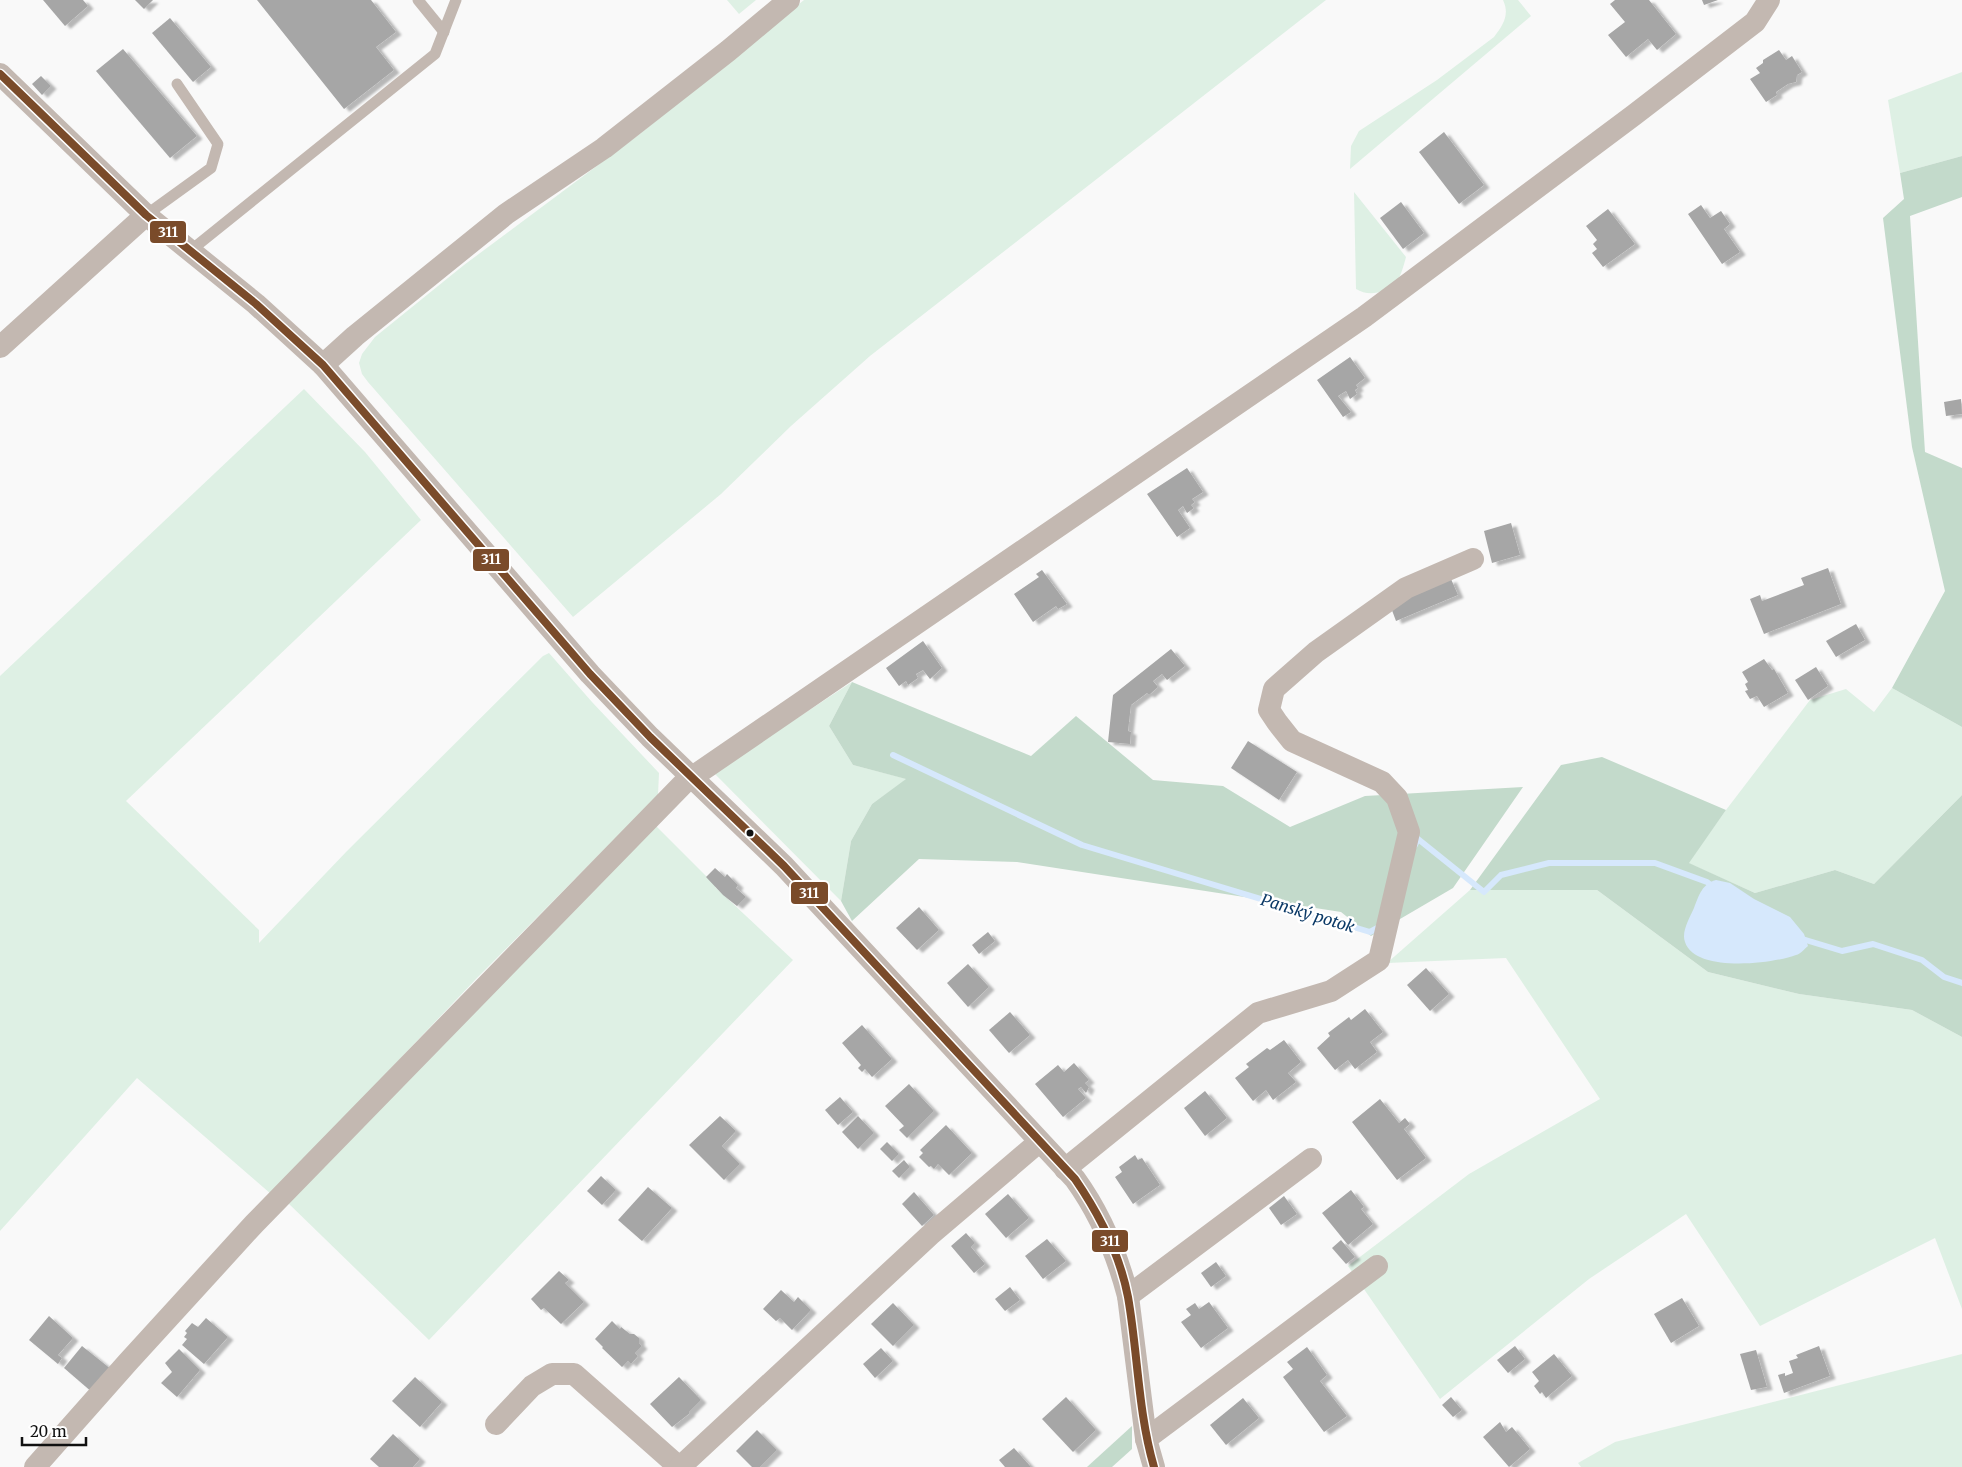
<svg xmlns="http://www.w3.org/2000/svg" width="1962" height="1467" viewBox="0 0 1962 1467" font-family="Merriweather,serif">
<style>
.green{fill:#def0e4}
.forest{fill:#c3dacb}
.water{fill:#d6e8fc}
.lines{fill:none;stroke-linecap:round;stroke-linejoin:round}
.stream{stroke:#d6e8fc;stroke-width:6}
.building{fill:#a6a6a6;filter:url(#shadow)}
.lane{stroke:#c3b8b1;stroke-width:11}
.street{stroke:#c3b8b1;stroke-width:22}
.bus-1-casing{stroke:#fff;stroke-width:11}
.bus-1{stroke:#7a4b2a;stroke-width:8}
.bus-dot{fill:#101010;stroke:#fff;stroke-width:2}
.labels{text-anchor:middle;stroke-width:5;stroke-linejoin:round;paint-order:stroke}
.water-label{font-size:16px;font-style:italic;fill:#0c3a67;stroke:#fff}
.line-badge{stroke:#fff;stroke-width:2}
.badge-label{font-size:14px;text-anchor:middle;font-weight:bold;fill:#fff}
</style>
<defs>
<filter id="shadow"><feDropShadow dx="5.5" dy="3" stdDeviation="1" flood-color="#0004"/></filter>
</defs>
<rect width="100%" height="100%" fill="#f9f9f9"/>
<!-- green -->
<g class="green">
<polygon points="727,0 756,0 739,14"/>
<polygon points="804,0 1326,0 870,356 791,426 721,494 573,617 368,382 362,374 359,363 362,354 375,337 464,265 641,133"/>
<path d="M1503 0H1518L1531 16 1350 169 1351 146 1359 131 1437 80 1494 37C1503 25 1510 15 1503 0Z"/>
<polygon points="1962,72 1962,156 1900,173 1888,100"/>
<path d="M1354 192 1406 257C1404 264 1401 277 1396 282 1385 293 1369 297 1356 289Z"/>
<polygon points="304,389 365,452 421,520 126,801 259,930 259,943 347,851 543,656 549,653 592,702 659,773 658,795 476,979 271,1194 137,1078 0,1231 0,676"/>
<polygon points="852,682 829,726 853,765 907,779 872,804 851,841 841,901 714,773"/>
<polygon points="1892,688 1962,727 1962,795 1874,884 1835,870 1755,893 1688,863 1726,810 1810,700 1846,689 1874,712"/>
<polygon points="654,824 716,886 715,887 793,960 429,1340 287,1202"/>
<polygon points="1470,890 1597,890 1708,972 1799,994 1912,1010 1962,1037 1962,1309 1935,1238 1760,1326 1686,1214 1589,1279 1440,1399 1348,1266 1469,1174 1600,1099 1506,958 1387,963"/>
<polygon points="1962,1354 1962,1467 1581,1467 1578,1463 1615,1442"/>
</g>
<!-- forest -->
<g class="forest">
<polygon points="1962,156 1962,197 1910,216 1925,452 1962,468 1962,727 1892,688 1945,591 1912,447 1883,218 1904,199 1900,173"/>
<polygon points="852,682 1031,756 1076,716 1153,780 1223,786 1290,827 1365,796 1523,787 1453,888 1371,936 1341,912 1017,862 919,859 852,921 841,901 851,841 872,804 906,779 853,765 829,726"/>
<polygon points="1602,757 1726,810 1689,863 1755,893 1835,870 1874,884 1962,795 1962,1037 1912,1010 1799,994 1708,972 1597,890 1470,890 1561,765"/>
<polygon points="1132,1426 1132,1449 1112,1467 1087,1467"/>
</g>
<!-- water -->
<path class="water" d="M1716 880 1730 883 1754 899 1790 917 1804 934 1808 946C1804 949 1801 954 1796 955 1772 964 1695 973 1685 942 1681 932 1690 917 1694 908 1699 895 1702 884 1716 880Z"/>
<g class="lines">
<!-- stream -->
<g class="stream">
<polyline points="893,755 1082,845 1370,932 1381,926"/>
<polyline points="1415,845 1418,839 1484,892 1501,875 1549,863 1655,863 1707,882 1712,886"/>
<polyline points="1799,938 1842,951 1873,944 1922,960 1944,977 1962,983"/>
</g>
</g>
<!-- building -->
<g class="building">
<polygon points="43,0 83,0 88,6 65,26"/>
<polygon points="135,0 153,0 144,9"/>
<polygon points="257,0 371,0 396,32 376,47 394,70 344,109"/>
<polygon points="1615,0 1649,0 1676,34 1657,50 1648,39 1626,57 1608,35 1625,22 1610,4"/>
<polygon points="1702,0 1718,0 1704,5"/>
<polygon points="170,18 211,67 193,82 152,33"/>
<polygon points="123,49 197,136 170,158 96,71"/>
<polygon points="1779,50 1786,60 1792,56 1802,72 1797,75 1796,82 1788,84 1776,92 1777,95 1766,102 1750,79 1760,73 1756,68 1763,63 1763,60"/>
<polygon points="41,76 51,86 42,95 32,84"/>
<polygon points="1444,132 1484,185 1459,204 1419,152"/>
<polygon points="1401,202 1424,233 1403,249 1380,218"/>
<polygon points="1701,205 1710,218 1721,211 1730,224 1724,229 1740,252 1722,264 1688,214"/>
<polygon points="1608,209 1635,244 1603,267 1592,253 1597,249 1593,244 1597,240 1586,226"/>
<polygon points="1350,357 1365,378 1356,385 1358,388 1355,390 1357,394 1350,399 1346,391 1338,396 1351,412 1343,417 1317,380"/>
<polygon points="1961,399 1962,414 1946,416 1944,402"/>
<polygon points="1187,468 1203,492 1192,499 1195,502 1191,505 1194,508 1187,513 1183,506 1178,510 1190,528 1177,537 1147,494"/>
<polygon points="1511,523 1520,555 1492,563 1484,531"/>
<polygon points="1828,568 1841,604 1764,634 1750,599 1760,595 1762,601 1804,585 1801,578"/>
<polygon points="1042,570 1067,604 1058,609 1056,606 1033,622 1014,594 1039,577 1036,574"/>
<polygon points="1451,579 1458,595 1396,621 1390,605"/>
<polygon points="1856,624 1865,640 1836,657 1826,641"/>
<polygon points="923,641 942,668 930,679 923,670 916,674 918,678 908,685 906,681 899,686 886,668"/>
<polygon points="1171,649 1185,666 1167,680 1162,674 1153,681 1158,687 1149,695 1147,693 1131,705 1128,731 1131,732 1130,744 1108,742 1113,695"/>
<polygon points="1764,659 1772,670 1774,669 1788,693 1764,707 1757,696 1750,699 1745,691 1748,690 1745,684 1748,682 1742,672"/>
<polygon points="1816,667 1828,686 1808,700 1795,680"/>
<polygon points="1248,741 1297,772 1279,800 1231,768"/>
<polygon points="715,868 725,877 727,874 738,885 736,888 746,897 737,906 723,895 706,877"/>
<polygon points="919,907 939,930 917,950 896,928"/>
<polygon points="988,932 995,941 979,954 972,945"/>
<polygon points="968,964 989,987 968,1007 947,983"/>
<polygon points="1426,968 1449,994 1430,1011 1407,985"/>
<polygon points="1365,1009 1383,1032 1370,1042 1377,1052 1355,1069 1348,1060 1335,1070 1317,1048 1330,1036 1328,1033 1349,1017 1351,1020"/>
<polygon points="1010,1012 1030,1035 1009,1053 989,1030"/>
<polygon points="862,1025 892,1059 872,1077 865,1069 862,1072 858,1068 861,1065 842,1043"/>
<polygon points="1284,1040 1301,1062 1288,1073 1296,1082 1273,1100 1266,1090 1253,1101 1235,1078 1249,1067 1246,1064 1267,1048 1270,1050"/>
<polygon points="1074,1063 1089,1080 1085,1083 1089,1087 1086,1093 1081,1087 1078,1089 1086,1098 1063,1117 1035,1084 1058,1065 1064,1072"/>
<polygon points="909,1084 934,1111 907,1138 899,1130 904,1126 885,1106"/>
<polygon points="1205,1091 1227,1118 1205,1136 1184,1108"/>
<polygon points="840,1097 853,1112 838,1125 825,1110"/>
<polygon points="1380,1099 1399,1123 1405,1118 1410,1124 1404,1129 1426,1158 1397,1180 1352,1122"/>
<polygon points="720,1116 736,1131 722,1146 740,1164 724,1180 689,1145"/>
<polygon points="858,1116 874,1133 858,1149 842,1132"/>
<polygon points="946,1125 972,1153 949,1175 938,1164 934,1169 931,1166 929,1167 919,1157 923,1153 920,1150"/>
<polygon points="887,1142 899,1154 892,1161 880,1149"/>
<polygon points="1135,1155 1138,1160 1142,1158 1160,1185 1133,1204 1115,1177 1122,1172 1119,1167"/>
<polygon points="904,1160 910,1167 899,1178 892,1171"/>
<polygon points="601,1176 616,1190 602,1205 587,1191"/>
<polygon points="648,1187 672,1208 642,1241 618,1220"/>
<polygon points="1351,1190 1364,1207 1361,1209 1373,1224 1348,1245 1322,1213"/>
<polygon points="914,1192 934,1215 922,1226 902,1204"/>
<polygon points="1008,1194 1029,1218 1006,1238 985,1214"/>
<polygon points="1284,1196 1297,1214 1281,1225 1269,1208"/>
<polygon points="966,1233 975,1243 971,1247 985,1264 974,1273 951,1246"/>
<polygon points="1047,1239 1066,1261 1043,1279 1025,1256"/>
<polygon points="1341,1240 1355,1257 1346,1264 1332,1248"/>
<polygon points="1216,1262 1226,1276 1211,1287 1201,1273"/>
<polygon points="559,1271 569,1280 565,1283 584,1302 561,1324 544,1308 541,1310 531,1299"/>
<polygon points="1010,1287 1020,1300 1005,1311 995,1299"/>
<polygon points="781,1290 794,1302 798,1297 811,1310 792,1330 780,1318 776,1321 763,1309"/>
<polygon points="1682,1298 1699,1326 1671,1343 1654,1314"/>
<polygon points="1209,1302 1228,1328 1201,1348 1181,1322 1191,1315 1186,1309 1195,1303 1199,1309"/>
<polygon points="893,1303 914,1325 893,1346 871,1324"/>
<polygon points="49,1316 73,1338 58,1355 62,1358 58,1364 29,1340"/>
<polygon points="206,1318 228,1337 204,1364 182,1345 187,1339 184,1337 187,1333 185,1331 192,1323 198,1327"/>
<polygon points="612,1321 620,1329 621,1327 630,1334 634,1334 639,1338 639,1343 642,1346 635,1353 638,1356 631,1364 628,1361 622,1367 602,1348 603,1347 595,1339"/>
<polygon points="82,1346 112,1370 93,1393 64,1368"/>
<polygon points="1515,1346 1525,1359 1508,1373 1497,1360"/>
<polygon points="1819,1346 1830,1376 1784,1393 1778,1375 1785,1373 1785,1376 1793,1373 1789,1361 1798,1358 1796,1355"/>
<polygon points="1307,1347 1327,1375 1320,1381 1347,1416 1324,1432 1283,1377 1293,1369 1287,1362"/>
<polygon points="881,1348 893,1361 875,1378 863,1364"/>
<polygon points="179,1349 200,1370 177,1397 161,1383 172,1372 165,1363"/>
<polygon points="1756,1350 1767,1387 1751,1390 1740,1354"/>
<polygon points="1554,1354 1572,1376 1546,1398 1542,1392 1540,1394 1534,1386 1539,1381 1532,1372"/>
<polygon points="415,1377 442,1402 420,1427 392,1401"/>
<polygon points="679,1377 701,1400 689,1412 690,1413 672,1427 650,1404"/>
<polygon points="1066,1397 1096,1430 1073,1452 1042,1419"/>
<polygon points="1451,1397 1462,1410 1453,1417 1442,1405"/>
<polygon points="1243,1398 1259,1418 1226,1445 1210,1425"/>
<polygon points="1500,1422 1506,1432 1512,1427 1530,1449 1509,1467 1483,1437"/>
<polygon points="757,1430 777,1450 760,1467 752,1467 736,1451"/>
<polygon points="393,1434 420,1459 413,1467 379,1467 370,1459"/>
<polygon points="1014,1448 1031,1467 1005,1467 999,1460"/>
</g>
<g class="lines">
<!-- lane -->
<g class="lane">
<polyline points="418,0 444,32"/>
<polyline points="146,215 211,168 218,144 177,84"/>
<polyline points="190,251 435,54 456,0"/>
</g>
<!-- street -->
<g class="street">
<path d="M0 74 146 215 256 304 323 365 590 674 650 737 784 866 1075 1179C1101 1215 1117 1254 1128 1296L1146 1439 1154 1467"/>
<polyline points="0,347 146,215"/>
<polyline points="323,365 355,336 506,214 604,148 728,51 789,0"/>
<polyline points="1065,1169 1258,1013 1331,991 1379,960 1409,832 1397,798 1382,782 1292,741 1277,722 1269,710 1274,689 1316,652 1406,588 1473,559"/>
<polyline points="1128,1296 1311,1159"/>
<polyline points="496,1424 532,1386 552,1374 574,1374 679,1467"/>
<polyline points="1146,1439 1377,1266"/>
<polyline points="35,1467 128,1362 254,1224 685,782 1364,317 1634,115 1755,22 1769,0"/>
<polyline points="680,1467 930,1235 1039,1142"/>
</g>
<defs>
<path id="bus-1" d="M0 74 146 215 256 304 323 365 590 674 650 737 784 866 1075 1179C1099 1214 1120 1255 1128 1297 1138 1354 1138 1412 1154 1467"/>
</defs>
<!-- bus-1 casing -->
<use href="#bus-1" class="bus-1-casing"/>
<!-- bus-1 -->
<use href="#bus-1" class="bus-1"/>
</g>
<!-- markers -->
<circle class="bus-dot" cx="750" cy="833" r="4.5"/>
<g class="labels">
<!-- water labels -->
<g class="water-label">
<text transform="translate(1308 913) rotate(17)" y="6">Panský potok</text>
</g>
</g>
<g class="line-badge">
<rect x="149" y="220" width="38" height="24" rx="5" fill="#7a4b2a"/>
<rect x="472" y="548" width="38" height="24" rx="5" fill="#7a4b2a"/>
<rect x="790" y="881" width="39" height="24" rx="5" fill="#7a4b2a"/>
<rect x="1091" y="1229" width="38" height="24" rx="5" fill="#7a4b2a"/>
</g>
<g class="badge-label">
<text x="168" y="237">311</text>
<text x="491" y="564">311</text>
<text x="809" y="898">311</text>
<text x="1110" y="1246">311</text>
</g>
<!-- scale -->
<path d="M22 1437v8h64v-8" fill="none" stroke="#101010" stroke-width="2.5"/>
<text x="30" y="1437" font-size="15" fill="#101010" stroke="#ffffff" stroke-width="4" paint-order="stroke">20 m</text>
</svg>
